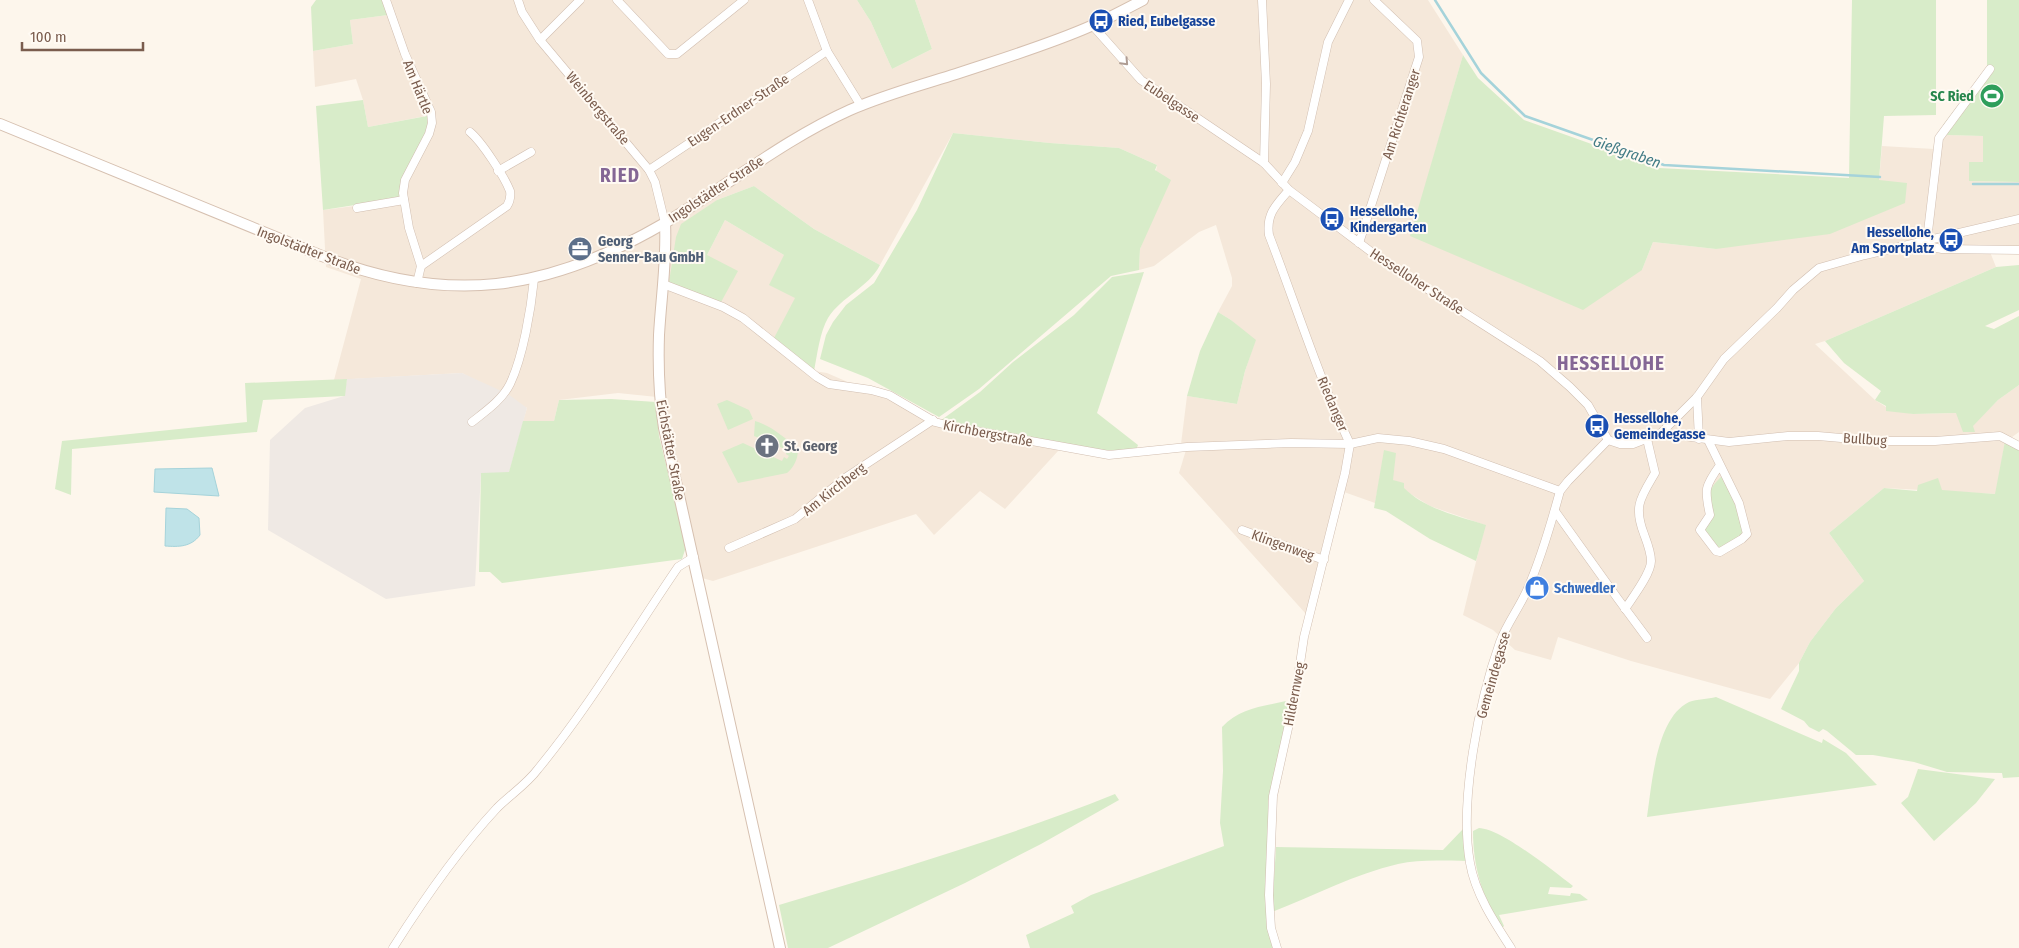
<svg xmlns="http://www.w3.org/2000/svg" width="2019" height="948" viewBox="0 0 2019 948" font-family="'Fira Sans Condensed',sans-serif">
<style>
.residential{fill:#f5e8da}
.industrial{fill:#efe9e4}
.green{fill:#d8ecc9}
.water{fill:#bfe3e8;stroke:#a5d3da}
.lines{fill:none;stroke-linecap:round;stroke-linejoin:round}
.stream{stroke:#a5d3da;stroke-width:2.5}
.minor-casing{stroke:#d1beb0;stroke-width:9}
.secondary-casing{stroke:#d6c0b0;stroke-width:12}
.minor{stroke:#fff;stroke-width:8}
.secondary{stroke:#fff;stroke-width:10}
.oneway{stroke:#af9d94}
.labels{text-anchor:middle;stroke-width:4;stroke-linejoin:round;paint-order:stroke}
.transit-label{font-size:14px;font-weight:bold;fill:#164399;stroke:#fffaf3;text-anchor:start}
.street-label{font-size:14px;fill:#7a5c4d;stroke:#fffaf3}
.leisure-label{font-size:14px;font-weight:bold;fill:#27864d;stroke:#fffaf3;text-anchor:end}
.service-label{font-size:14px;font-weight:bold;fill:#4e5e75;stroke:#fffaf3;text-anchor:start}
.worship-label{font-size:14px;font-weight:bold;fill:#5b616d;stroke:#fffaf3;text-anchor:start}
.shop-label{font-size:14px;font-weight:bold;fill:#366cbe;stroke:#fffaf3;text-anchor:start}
.water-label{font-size:15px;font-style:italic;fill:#437c86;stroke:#fffaf3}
.district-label{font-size:19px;font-weight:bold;letter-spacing:1px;fill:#846695;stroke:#fffaf3}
</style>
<rect width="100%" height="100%" fill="#fdf6ec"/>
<!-- residential -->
<polygon class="residential" points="384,0 857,0 871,22 892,69 932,49 915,0 1428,0 1463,55 1411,236 1642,270 1653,242 1716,249 1879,181 1882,146 1934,149 1946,135 1983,136 1983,162 1970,181 2019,182 2019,252 1990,252 1996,267 1825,341 1815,344 1875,400 1886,407 1913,414 1957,413 1972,426 1998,400 2019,385 2019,432 2005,442 1996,494 1884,488 1829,533 1864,581 1836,608 1810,642 1799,663 1770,699 1631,661 1558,637 1551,660 1515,650 1493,630 1463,615 1485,525 1430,506 1409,493 1393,480 1385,450 1375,503 1344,492 1306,614 1179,473 1186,450 1181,444 1187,396 1237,404 1245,371 1255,341 1231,320 1218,312 1232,286 1232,278 1216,225 1199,232 1154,266 1139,270 1140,249 1146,233 1157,165 1119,148 1050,143 953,133 880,265 814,229 754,186 717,200 707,255 725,220 784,255 814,371 827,373 935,420 1049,440 1058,451 1005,509 980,491 934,535 916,514 713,581 691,575 676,482 657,397 618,393 559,400 554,421 523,421 527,408 462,373 334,380 361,279 326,267 323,210 362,205 428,129 426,116 368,127 363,100 356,79 315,87 313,51 353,44 350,20 388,15"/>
<!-- industrial -->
<polygon class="industrial" points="462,373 508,394 527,408 509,473 481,473 475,586 386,599 268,530 270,440 305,408 344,396 347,379"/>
<!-- green -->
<g class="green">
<polygon points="316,0 384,0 388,15 350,20 353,44 313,51 311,7"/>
<polygon points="857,0 915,0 932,49 892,69 871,22"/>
<polygon points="1852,0 1936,0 1936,115 1884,116 1879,180 1907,183 1905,203 1830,234 1716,249 1653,242 1642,270 1583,310 1410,236 1463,55 1478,78 1524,120 1659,168 1849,178"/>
<polygon points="1987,0 2019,0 2019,182 1969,181 1969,162 1983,162 1983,136 1946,135 1943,125 1987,67"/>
<polygon points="363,100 368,127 427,116 428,129 400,198 323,210 316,106"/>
<polygon points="953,133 1050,143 1119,148 1157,165 1155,170 1171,180 1140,249 1139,270 1111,276 979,389 939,417 868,378 820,359 826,335 833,322 846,305 874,283 917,210"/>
<path d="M754 186 814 229 880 265C868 288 842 296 828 318 820 331 817 356 814 371L774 338 795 298 769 285 784 255 725 220 707 255 738 271 720 304 669 282 676 237 681 224 717 200Z"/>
<polygon points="2019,265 2019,310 1985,326 1994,329 2019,316 2019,385 1998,400 1973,426 1975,432 1963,432 1956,413 1913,414 1886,411 1886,406 1875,400 1881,391 1844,363 1825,341 1996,267"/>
<polygon points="1144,272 1097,413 1138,445 1136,450 1094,450 940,421 980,392 1013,362 1074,315 1112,277"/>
<polygon points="1218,312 1231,320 1256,340 1245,371 1237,404 1187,396 1200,351"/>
<polygon points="347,379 345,396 263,400 257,432 72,449 71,495 55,489 62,441 247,422 245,383"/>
<polygon points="611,399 656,402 659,436 684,538 685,550 682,559 502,583 490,572 479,572 481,473 509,472 523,421 554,421 559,400"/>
<polygon points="727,400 749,410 753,419 728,430 717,404"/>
<path d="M755 421C772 426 785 438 798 449 798 459 794 467 787 473L738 483 722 452 743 443 782 461 784 457 787 459 789 456 786 454 787 450 754 436Z"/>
<polygon points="2005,441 2019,450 2019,777 2003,778 2002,773 1947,772 1914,762 1873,755 1856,755 1827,731 1823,729 1819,732 1809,727 1804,721 1781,709 1799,671 1799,663 1810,642 1836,608 1864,581 1829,533 1884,488 1917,491 1918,485 1938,478 1942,490 1995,494"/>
<path d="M1384 450 1396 453 1393 480 1404 483V488C1425 509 1458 516 1486 525L1476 561 1430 539 1386 511 1374 508Z"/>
<path d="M1722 476 1737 503 1744 531 1740 539 1716 549 1703 530 1714 516C1706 496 1706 492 1722 476Z"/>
<path d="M1716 697 1822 743 1823 739 1846 753 1877 785 1647 817C1652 784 1656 718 1689 702 1697 699 1708 699 1716 697Z"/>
<path d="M1286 701 1290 708 1268 802 1275 948H1030L1026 935 1074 913 1071 906 1091 895 1224 846 1220 823 1223 771 1222 727C1240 708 1261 707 1286 701Z"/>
<polygon points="1918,769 1995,779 1976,803 1934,841 1901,803 1908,797"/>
<path d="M1115 794 1119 800 1041 844 965 883 828 948H788L779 905C892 871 1006 838 1115 794Z"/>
<path d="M1479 828C1502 829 1553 871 1573 886L1571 888 1550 887 1548 894 1570 896 1571 893 1580 894 1588 900 1499 915 1504 926 1502 928C1482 898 1473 866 1473 831Z"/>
<path d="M1463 829 1467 861C1445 861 1420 859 1398 864 1355 874 1313 896 1272 912L1276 847 1443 850Z"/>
</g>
<!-- water -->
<g class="water">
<polygon points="212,468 219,496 154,492 155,469"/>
<path d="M166 508 187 509 199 518 200 535C191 547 179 547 165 546Z"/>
</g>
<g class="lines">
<!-- stream -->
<g class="stream">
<polyline points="1435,0 1481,73 1525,116 1664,165 1880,177"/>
<polyline points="1973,184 2019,184"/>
</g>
<defs>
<g id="minor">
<polyline points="386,0 405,54 431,112 432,123 429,134 405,180 403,193 409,228 421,266 417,283"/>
<polyline points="518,0 522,12 540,40 649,170 655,182 665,223"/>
<polyline points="617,0 668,54 677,54 744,0"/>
<polyline points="808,0 827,51 861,106"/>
<polyline points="1262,0 1266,84 1264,163"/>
<polyline points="1093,26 1141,80 1264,163 1289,190 1382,260 1540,361 1570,387 1588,405 1608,440 1620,444 1633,444 1661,433 1697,397 1724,359 1777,308 1793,290 1819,268 1865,255 2019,219"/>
<polyline points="540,40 580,0"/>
<polyline points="649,170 827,51"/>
<polyline points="498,171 531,152"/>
<polyline points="1282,183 1295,162 1308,131 1328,42 1349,0"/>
<path d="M1289 190C1276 205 1266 214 1269 235 1296 305 1318 376 1350 444"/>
<polyline points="357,208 404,200"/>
<polyline points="1927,240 1939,138 1990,69"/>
<polyline points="1359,243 1419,57 1417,41 1374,0"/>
<polyline points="1917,244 1942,249 2019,250"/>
<path d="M421 266 507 206C510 201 511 197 510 191 504 176 482 142 470 132"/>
<polyline points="663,284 723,307 743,318 817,377 829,384 871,390 889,395 935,422 954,427 1109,455 1187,447 1291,443 1350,444 1378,438 1409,441 1444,449 1560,491"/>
<polyline points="1697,397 1699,439"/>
<path d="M472 422C486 411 502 400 510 384 523 357 531 309 534 279"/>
<polyline points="1661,433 1729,442 1788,436 1818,436 1876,441 1935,441 2000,436 2019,446"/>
<path d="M1708 440 1739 503 1747 534 1742 539 1720 552 1716 551 1700 530 1710 515C1704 489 1705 486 1720 465"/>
<polyline points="1555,511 1618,599 1647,638"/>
<polyline points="1242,530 1324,560"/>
<polyline points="729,548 795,519 845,478 933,420"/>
<path d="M1625 609C1632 598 1651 574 1651 561 1651 552 1647 542 1644 534 1633 506 1641 497 1655 473L1647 439"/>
<path d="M393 948C424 899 457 851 497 808 510 795 527 784 538 769 590 706 632 634 678 567L694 557"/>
<polyline points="1277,948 1271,928 1269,895 1273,796 1295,697 1304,637 1345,473 1350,444"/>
<path d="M1511 948C1494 922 1475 893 1470 863 1459 801 1479 701 1500 642 1507 623 1520 607 1528 588 1541 558 1551 524 1560 491L1568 481 1608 440"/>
</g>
<g id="secondary">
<path d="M0 124 322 256C448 306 548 291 663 224 726 187 783 140 850 110 884 95 921 85 956 74 1001 59 1048 45 1091 26 1109 18 1126 9 1143 0"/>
<path d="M665 223C667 261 661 298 659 335 658 366 659 397 664 428L780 948"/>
</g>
</defs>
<!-- minor casing -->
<use href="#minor" class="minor-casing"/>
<!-- secondary casing -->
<use href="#secondary" class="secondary-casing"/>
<!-- minor -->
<use href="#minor" class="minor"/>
<!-- secondary -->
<use href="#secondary" class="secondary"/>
</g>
<!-- one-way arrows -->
<defs><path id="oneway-chevron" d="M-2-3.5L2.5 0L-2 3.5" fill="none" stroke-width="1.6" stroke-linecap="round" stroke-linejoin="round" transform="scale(1.25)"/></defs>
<use class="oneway" href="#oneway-chevron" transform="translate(1125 62) rotate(47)"/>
<!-- icons -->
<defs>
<symbol id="bus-disc" viewBox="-11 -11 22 22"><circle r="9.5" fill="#1a4fb4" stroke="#fffaf3"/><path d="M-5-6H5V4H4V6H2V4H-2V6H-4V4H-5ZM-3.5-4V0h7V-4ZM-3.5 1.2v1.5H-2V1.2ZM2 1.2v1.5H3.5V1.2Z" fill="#fff"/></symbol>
<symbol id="stadium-disc" viewBox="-11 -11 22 22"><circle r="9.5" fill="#2e9e5b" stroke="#fffaf3"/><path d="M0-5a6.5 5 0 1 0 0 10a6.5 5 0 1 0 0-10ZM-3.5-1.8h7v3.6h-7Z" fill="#fff"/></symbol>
<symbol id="office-disc" viewBox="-11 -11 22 22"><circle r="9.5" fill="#5c6f8a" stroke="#fffaf3"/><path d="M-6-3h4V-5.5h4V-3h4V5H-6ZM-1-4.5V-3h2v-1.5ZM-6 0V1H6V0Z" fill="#fff"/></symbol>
<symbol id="church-disc" viewBox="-11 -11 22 22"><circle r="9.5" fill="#6b7280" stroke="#fffaf3"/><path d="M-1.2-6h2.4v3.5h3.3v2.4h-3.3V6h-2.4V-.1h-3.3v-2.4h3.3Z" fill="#fff"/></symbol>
<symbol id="shop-disc" viewBox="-11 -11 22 22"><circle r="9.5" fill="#3f7fe0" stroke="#fffaf3"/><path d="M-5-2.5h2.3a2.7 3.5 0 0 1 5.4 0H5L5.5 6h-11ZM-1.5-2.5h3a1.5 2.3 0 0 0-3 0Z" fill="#fff"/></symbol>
</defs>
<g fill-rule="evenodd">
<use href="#bus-disc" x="1087" y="7" width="28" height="28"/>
<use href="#stadium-disc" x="1978" y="82" width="28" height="28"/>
<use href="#bus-disc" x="1318" y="205" width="28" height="28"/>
<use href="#bus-disc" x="1937" y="226" width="28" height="28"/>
<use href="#office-disc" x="566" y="235" width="28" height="28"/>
<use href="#bus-disc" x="1583" y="412" width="28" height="28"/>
<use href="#church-disc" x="753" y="432" width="28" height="28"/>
<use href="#shop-disc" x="1523" y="574" width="28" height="28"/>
</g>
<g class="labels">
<!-- transit labels -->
<g class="transit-label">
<text x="1118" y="26">Ried, Eubelgasse</text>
<text x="1350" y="216">Hessellohe,<tspan x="1350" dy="16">Kindergarten</tspan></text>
<text x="1934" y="237" text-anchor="end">Hessellohe,<tspan x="1934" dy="16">Am Sportplatz</tspan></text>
<text x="1614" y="423">Hessellohe,<tspan x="1614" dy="16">Gemeindegasse</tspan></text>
</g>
<!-- street labels -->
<g class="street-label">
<text transform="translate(418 87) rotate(68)" y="5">Am Härtle</text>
<text transform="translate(1172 101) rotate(34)" y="5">Eubelgasse</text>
<text transform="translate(598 108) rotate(50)" y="5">Weinbergstraße</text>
<text transform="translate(738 110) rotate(-34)" y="5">Eugen-Erdner-Straße</text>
<text transform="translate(1401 114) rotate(-72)" y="5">Am Richteranger</text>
<text transform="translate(716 189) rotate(-33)" y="5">Ingolstädter Straße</text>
<text transform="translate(309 250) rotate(21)" y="5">Ingolstädter Straße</text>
<text transform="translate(1417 281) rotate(33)" y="5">Hesselloher Straße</text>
<text transform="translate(1333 404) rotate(67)" y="5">Riedanger</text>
<text transform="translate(988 433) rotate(11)" y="5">Kirchbergstraße</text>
<text transform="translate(1865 439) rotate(4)" y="5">Bullbug</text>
<text transform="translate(671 450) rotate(79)" y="5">Eichstätter Straße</text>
<text transform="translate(834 489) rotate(-38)" y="5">Am Kirchberg</text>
<text transform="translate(1283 545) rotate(20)" y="5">Klingenweg</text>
<text transform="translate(1493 675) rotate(-74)" y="5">Gemeindegasse</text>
<text transform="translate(1294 694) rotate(-79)" y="5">Hildernweg</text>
</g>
<!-- leisure labels -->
<g class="leisure-label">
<text x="1974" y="101">SC Ried</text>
</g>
<!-- service labels -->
<g class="service-label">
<text x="598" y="246">Georg<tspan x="598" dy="16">Senner-Bau GmbH</tspan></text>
</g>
<!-- worship labels -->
<g class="worship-label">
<text x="784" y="451">St. Georg</text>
</g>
<!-- shop labels -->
<g class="shop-label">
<text x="1554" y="593">Schwedler</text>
</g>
<!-- water labels -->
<g class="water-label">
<text transform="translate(1627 152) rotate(19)" y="5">Gießgraben</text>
</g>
<!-- district labels -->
<g class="district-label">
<text x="620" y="182">RIED</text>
<text x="1611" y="370">HESSELLOHE</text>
</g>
</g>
<!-- scale -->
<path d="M22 42v8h121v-8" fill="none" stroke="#7a5c4d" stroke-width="2.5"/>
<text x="30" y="42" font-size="15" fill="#7a5c4d" stroke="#fffaf3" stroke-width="4" paint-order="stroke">100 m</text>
</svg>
